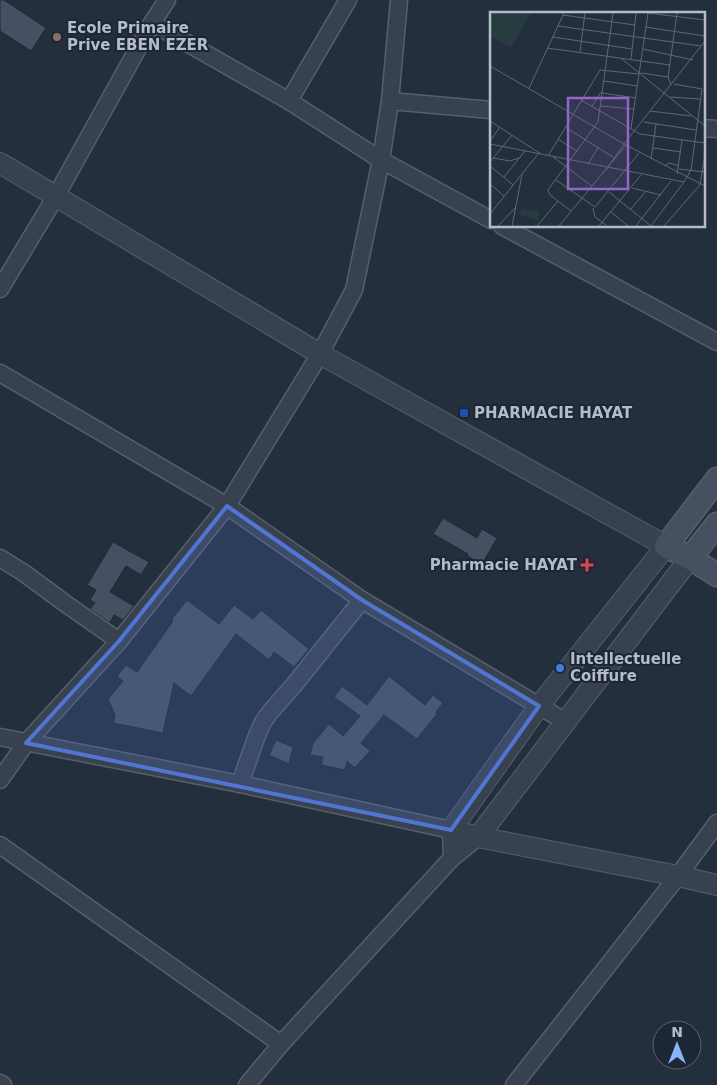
<svg xmlns="http://www.w3.org/2000/svg" width="717" height="1085" viewBox="0 0 717 1085" font-family="'DejaVu Sans',sans-serif">
<style>
.building{fill:#455162;stroke:#1f2835}
.lines{fill:none;stroke-linecap:round;stroke-linejoin:round}
.minor-casing{stroke:#565f6c;stroke-width:19}
.tertiary-casing{stroke:#565f6c;stroke-width:22}
.secondary-casing{stroke:#565f6c;stroke-width:25}
.minor{stroke:#38414e;stroke-width:16}
.tertiary{stroke:#38414e;stroke-width:20}
.secondary{stroke:#465061;stroke-width:22}
.marked{fill:#5274d3;fill-opacity:0.2;stroke:#5274d3;stroke-width:4;stroke-linejoin:round}
.education-dot{fill:#8d6e63;stroke:#1d2633;stroke-width:2}
.transit-dot{fill:#1a4fb4;stroke:#1d2633;stroke-width:2}
.health-dot{fill:#e0444e;stroke:#1d2633;stroke-width:2}
.shop-dot{fill:#3f7fe0;stroke:#1d2633;stroke-width:2}
.labels{text-anchor:middle;stroke-width:4;stroke-linejoin:round;paint-order:stroke}
.poi-label{font-size:15px;font-weight:bold;fill:#b4bcc9;stroke:#1d2633;text-anchor:start}
.inset-road{fill:none;stroke:#5e6776;stroke-width:1}
.view{fill:#9266c3;fill-opacity:0.15;stroke:#9266c3;stroke-width:2.5}
.inset-edge{fill:none;stroke:#b4bcc9;stroke-width:2.5}
</style>
<rect width="100%" height="100%" fill="#242f3e"/>
<!-- building -->
<g class="building">
<polygon points="0,0 4,0 46,28 31,51 0,31"/>
<polygon points="443,518 477,538 482,529 497,538 482,564 467,556 468,554 433,534"/>
<polygon points="113,542 149,562 141,575 126,566 110,592 134,606 123,620 114,615 110,623 90,609 95,603 90,600 96,590 87,585"/>
<polygon points="187,600 219,624 234,605 253,619 261,610 309,649 294,667 274,652 269,660 236,634 191,696 174,683 163,733 113,723 115,715 108,699 123,681 117,676 126,665 137,672 173,621 171,620"/>
<polygon points="389,676 425,705 433,695 443,703 436,712 437,714 417,739 384,715 361,743 370,751 355,768 347,761 345,770 321,765 323,757 310,755 313,743 329,724 343,736 360,716 334,697 342,686 367,705"/>
<polygon points="276,740 293,747 289,764 269,755"/>
</g>
<g class="lines">
<defs>
<g id="minor">
<polyline points="152,23 289,101 381,160 491,220"/>
<polyline points="289,101 348,0"/>
<polyline points="390,101 491,110"/>
<polyline points="703,128 717,129"/>
<polyline points="502,226 717,342"/>
<polyline points="0,289 56,196 152,23 167,0"/>
<polyline points="0,373 227,506 362,600 566,722"/>
<polyline points="0,558 24,573 66,604 119,641"/>
<polyline points="0,737 240,784 451,830 452,858"/>
<polyline points="0,780 26,743 119,641 227,506 320,354 354,290 381,160 390,101 399,0"/>
<polyline points="240,784 256,738 263,722 271,711 294,685 362,600"/>
<polyline points="0,845 281,1044"/>
<polyline points="0,1083 3,1085"/>
<polyline points="247,1085 281,1044 452,858 478,837"/>
<polyline points="514,1085 678,876 717,823"/>
</g>
<g id="tertiary">
<polyline points="0,163 320,354 666,546 539,706 451,830 478,837 678,876 717,885"/>
<path d="M478 837C549 744 619 650 690 558"/>
</g>
<g id="secondary">
<polyline points="717,479 666,546 690,558 717,575"/>
<polyline points="690,558 717,524"/>
</g>
</defs>
<!-- minor casing -->
<use href="#minor" class="minor-casing"/>
<!-- tertiary casing -->
<use href="#tertiary" class="tertiary-casing"/>
<!-- secondary casing -->
<use href="#secondary" class="secondary-casing"/>
<!-- minor -->
<use href="#minor" class="minor"/>
<!-- tertiary -->
<use href="#tertiary" class="tertiary"/>
<!-- secondary -->
<use href="#secondary" class="secondary"/>
</g>
<!-- marked area -->
<path class="marked" d="M227 506 362 600 539 706 451 830 26 743 119 641Z"/>
<!-- markers -->
<circle class="education-dot" cx="57" cy="37" r="5"/>
<rect class="transit-dot" x="459" y="408" width="10" height="10" rx="2.5"/>
<path class="health-dot" d="M584.5 557.5h5v5h5v5h-5v5h-5v-5h-5v-5h5z"/>
<circle class="shop-dot" cx="560" cy="668" r="5"/>
<g class="labels">
<!-- poi labels -->
<g class="poi-label">
<text x="67" y="33">Ecole Primaire<tspan x="67" dy="17">Prive EBEN EZER</tspan></text>
<text x="474" y="418">PHARMACIE HAYAT</text>
<text x="577" y="570" text-anchor="end">Pharmacie HAYAT</text>
<text x="570" y="664">Intellectuelle<tspan x="570" dy="17">Coiffure</tspan></text>
</g>
</g>
<!-- overview -->
<g transform="translate(490 12)">
<rect width="215" height="215" fill="#242f3e"/>
<path d="M0 1H41L21 35 0 24ZM31 196 49 199 48 209 30 203Z" fill="#263c3f"/>
<path class="inset-road" d="M158 1 215 8M73 3 145 13M68 14 211 34M155 15 215 24M63 25 142 37M215 29 134 132 215 174M57 36 180 53M153 37 203 48M90 40 95 1M132 47 215 114M141 47 146 1M0 54 134 132 116 158M151 61 178 65M114 69 147 74M181 73 178 65 187 1M39 76 74 1M112 81 146 86M180 85 210 87M91 88 150 122 215 131M102 94 111 80M111 94 144 97M160 99 201 104M0 109 51 142M154 110 206 118M75 115 123 145M141 116 158 1M68 127 88 140M0 129 10 115M0 132 194 170 201 158 212 77 184 72M163 136 191 140M58 144 110 58 149 62M63 145 102 174M3 146 20 149 29 146M161 147 166 112M0 150 22 123M98 152 108 136M0 154 23 173M174 154 180 151 189 154M189 157 215 160M187 162 192 128M14 165 35 139M66 168 105 195 149 141M0 172 14 184M142 176 171 183M119 180 161 214M103 196 105 205 117 214M140 198 156 179M81 199 60 183 58 178 108 110 123 1M121 200 138 214M0 202 48 142M8 214 26 195M22 214 32 163M47 214 68 189M69 214 136 133M109 214 151 163M146 214 181 169M161 214 194 170M174 214 210 173 215 142"/>
<path class="view" d="M78 86H138V177H78Z"/>
<rect width="215" height="215" class="inset-edge"/>
</g>
<!-- north arrow -->
<g transform="translate(677 1045)"><circle r="24" fill="#1d2633" stroke="#59626f"/>
<path d="M0-4L9 19L0 12L-9 19Z" fill="#8ab4f8"/>
<text y="-8" font-size="14" font-weight="bold" text-anchor="middle" fill="#b4bcc9">N</text>
</g>
</svg>
